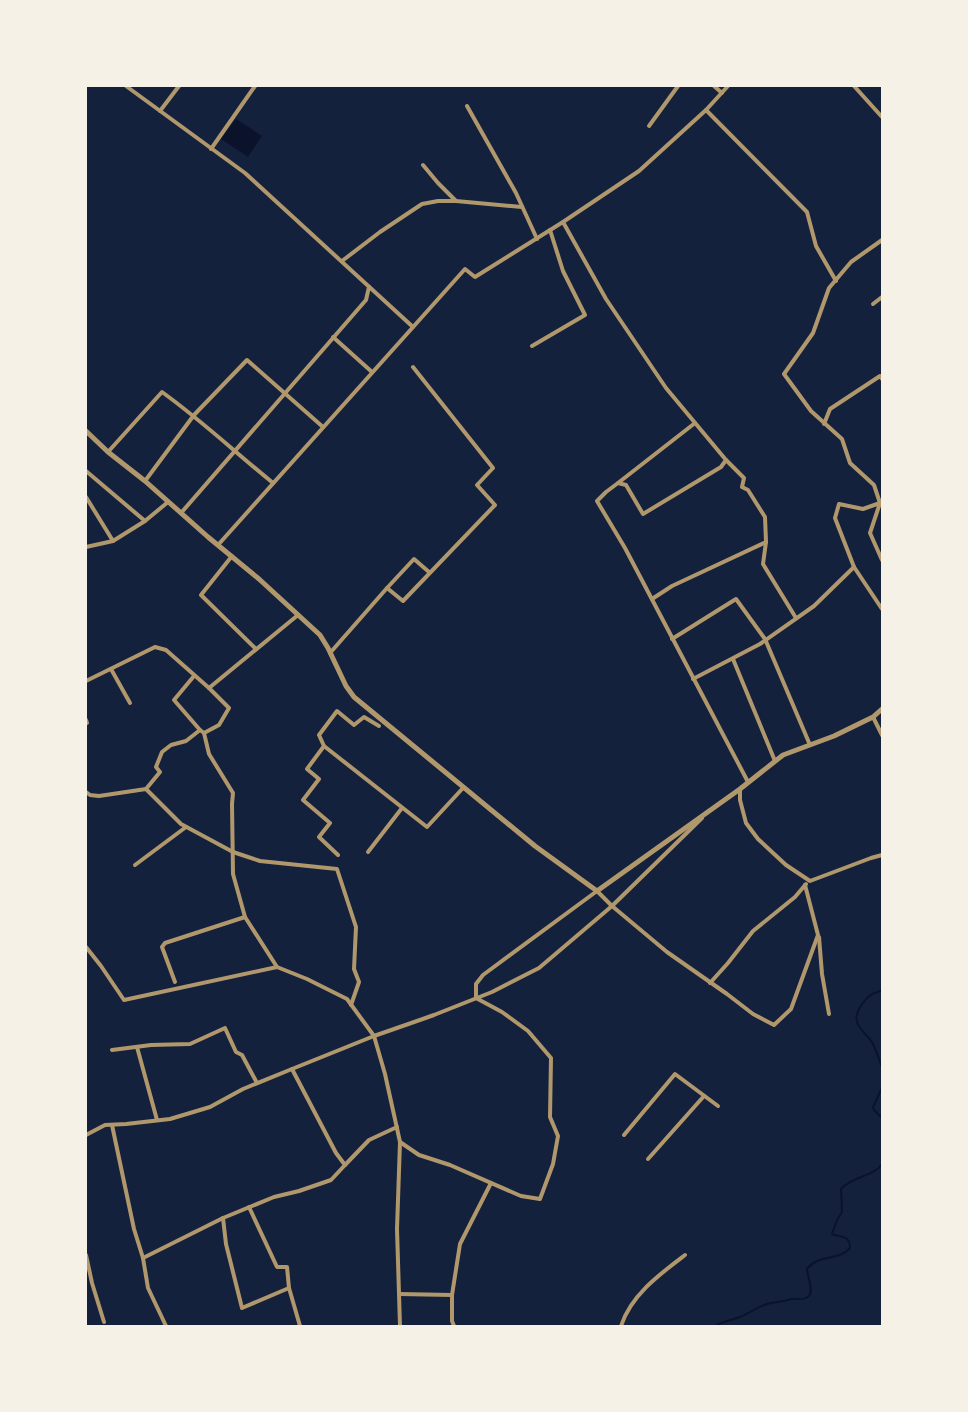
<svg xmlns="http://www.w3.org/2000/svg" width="968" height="1412" viewBox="0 0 968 1412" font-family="Lato,sans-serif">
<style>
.water{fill:#0b132b}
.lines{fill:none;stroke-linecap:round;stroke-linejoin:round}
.stream{stroke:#0b132b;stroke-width:2}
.minor{stroke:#b1986c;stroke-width:4}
.tertiary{stroke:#b1986c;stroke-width:5}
</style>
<rect width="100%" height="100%" fill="#14213d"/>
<!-- water -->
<polygon class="water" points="236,119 262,136 248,157 221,139"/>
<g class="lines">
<!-- stream -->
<g class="stream">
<path d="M882 990C878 992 874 993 871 995 864 1000 854 1013 857 1022 860 1031 869 1036 873 1044 877 1052 879 1060 882 1067"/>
<polyline points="882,1088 873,1107 874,1110 882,1118"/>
<path d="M715 1326C724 1321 733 1320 742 1316 750 1313 756 1308 764 1305 770 1302 783 1302 791 1299 797 1298 805 1301 809 1296 814 1289 807 1276 807 1269 818 1254 839 1261 850 1248 850 1234 840 1238 832 1234L837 1220 842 1212 841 1189C853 1176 873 1177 882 1164"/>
</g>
<!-- minor -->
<g class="minor">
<polyline points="126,86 245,173 413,327"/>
<polyline points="714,86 722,93"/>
<polyline points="854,86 882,117"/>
<polyline points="467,106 516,193 537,239"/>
<polyline points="706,110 728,86"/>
<polyline points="160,111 179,86"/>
<polyline points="649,126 678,86"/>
<polyline points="211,149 255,86"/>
<polyline points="423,165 438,183 456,201 522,207"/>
<polyline points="882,240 851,262 829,288 813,333 784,374 811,411 842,439 850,463 874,485 880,503 870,533 882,560"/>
<polyline points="342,261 380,232 422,204 438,201 456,201"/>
<polyline points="873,304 882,297"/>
<polyline points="333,337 372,372"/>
<polyline points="532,346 585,315 563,271 550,230"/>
<polyline points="824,424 830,409 880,376 882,379"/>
<path d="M108 452 162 392C201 420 236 453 273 483"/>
<polyline points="726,460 744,478 742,487 748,490 765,517 766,542 763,564 796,618"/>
<polyline points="86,471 145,521 168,502"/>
<polyline points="145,481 194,415 247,360 323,427"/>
<polyline points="618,483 695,423"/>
<polyline points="86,497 113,541"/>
<polyline points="880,503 863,509 839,504 835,518 854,567 882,609"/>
<polyline points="181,513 366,300 369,287"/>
<polyline points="218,545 465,269 475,277 563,222"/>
<polyline points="86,547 113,541 145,521"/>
<polyline points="232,556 201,595 256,649"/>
<polyline points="387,588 414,559 429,572"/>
<polyline points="652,599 672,586 766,542"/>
<polyline points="672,639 736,599 765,639 810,745"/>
<polyline points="330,653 387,588 403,601 495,505 477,485 493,468 413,367"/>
<polyline points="733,659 775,761"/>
<polyline points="111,669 130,703"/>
<polyline points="194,676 174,700 200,730"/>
<polyline points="693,679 760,644 814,606 854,567"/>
<polyline points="86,681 155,647 166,650 209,688 298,615"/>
<polyline points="209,688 229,708 219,725 204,733 209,754 233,793 232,804 233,874 245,917 277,967"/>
<polyline points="873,717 882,735"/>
<polyline points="86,720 87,723"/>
<polyline points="379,726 364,717 354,725 337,711 319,735 324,746 427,827 463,788"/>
<polyline points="204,733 200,730 186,741 171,745 162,752 156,767 160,772 146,789 181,824 233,852 260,861 337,869 356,927 354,969 359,982 351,1005"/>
<polyline points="324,746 307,769 319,779 303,800 330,823 319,837 338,855"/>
<polyline points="748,782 625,548 597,501 606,492 618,483 626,485 643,514 721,467 726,460 666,388 606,299 563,222 639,171 706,110 807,212 816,246 836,281"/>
<polyline points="740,789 740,800 746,823 758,839 786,865 810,881 871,858 882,855"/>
<polyline points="86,792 90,795 99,796 146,789"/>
<polyline points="368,852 402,808"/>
<polyline points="135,865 186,827"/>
<polyline points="819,937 822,974 829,1014"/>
<polyline points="86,947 101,966 124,1000 277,967 307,979 347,999 374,1036 385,1074 400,1142 397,1229 400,1326"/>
<polyline points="175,982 162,947 165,943 245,917"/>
<polyline points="710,983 728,963 753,931 795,897 806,884"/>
<polyline points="476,998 476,984 483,975 597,891 612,906 667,952 727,994 753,1014 774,1025 791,1009 818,935 805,885"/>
<polyline points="137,1047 157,1120"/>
<polyline points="112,1050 151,1045 190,1044 225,1028 236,1052 242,1055 257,1083"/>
<polyline points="112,1125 134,1229 143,1258 148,1288 166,1326"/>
<polyline points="86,1135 105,1125 126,1124 170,1119 210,1107 243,1089 292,1069"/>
<polyline points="624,1135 675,1074 718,1106"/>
<polyline points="400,1142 419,1155 450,1165 521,1196 540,1199 553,1164 558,1136 550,1117 551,1058 528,1031 502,1012 476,998"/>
<polyline points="648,1159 704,1096"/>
<polyline points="345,1165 369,1140 397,1127"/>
<polyline points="249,1207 277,1267 287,1267 289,1288"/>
<polyline points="223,1218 226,1244 242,1308 289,1288 300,1326"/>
<polyline points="86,1255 92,1283 104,1322"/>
<polyline points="143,1258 223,1218 274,1197 299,1191 331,1180 345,1165 336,1153 292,1069 374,1036 434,1015 492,992 539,968 612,906 702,818"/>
<polyline points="399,1294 452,1295"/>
<polyline points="454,1326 452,1321 452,1295 460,1244 491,1183"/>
<path d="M621 1326C631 1295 660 1274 685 1255"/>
</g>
<!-- tertiary -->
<polyline class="tertiary" points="86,431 108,452 145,481 208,537 259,579 320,635 328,648 346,686 354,697 535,846 597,891 740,789 783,755 834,736 873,717 882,709"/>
</g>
<!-- border -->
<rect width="968" height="1412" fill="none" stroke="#f6f1e7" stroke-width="174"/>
</svg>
